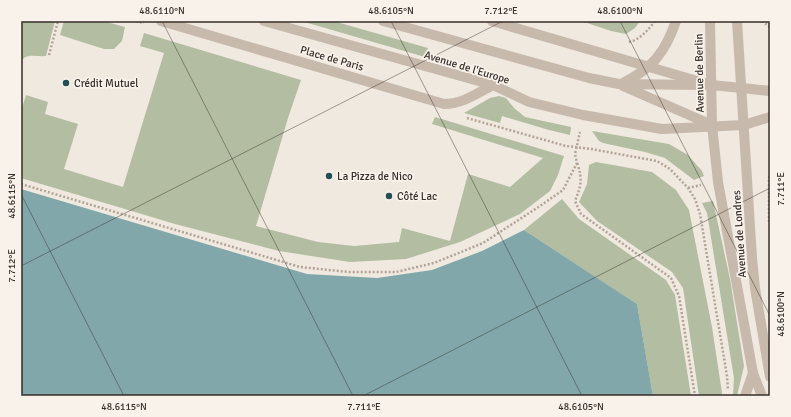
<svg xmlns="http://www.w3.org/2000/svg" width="791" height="417" viewBox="0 0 791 417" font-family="Signika,sans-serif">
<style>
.green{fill:#b3bda1}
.water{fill:#81a7aa}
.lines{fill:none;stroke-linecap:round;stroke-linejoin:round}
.path{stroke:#b2a397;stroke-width:2.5;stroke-dasharray:2 2;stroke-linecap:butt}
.service{stroke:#c7b9ac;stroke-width:10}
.minor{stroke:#c7b9ac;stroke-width:10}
.tertiary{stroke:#c7b9ac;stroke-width:10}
.ticks{fill:none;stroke:#362e2a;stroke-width:1;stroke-opacity:0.45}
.poi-dot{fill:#244e53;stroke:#f8f2eb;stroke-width:1.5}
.labels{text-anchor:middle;stroke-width:3.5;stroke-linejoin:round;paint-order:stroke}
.street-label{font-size:11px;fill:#362e2a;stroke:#f8f2eb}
.poi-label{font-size:11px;fill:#362e2a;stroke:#f8f2eb;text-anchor:start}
.neatline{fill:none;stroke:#362e2a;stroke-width:1.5}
.ticks-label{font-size:10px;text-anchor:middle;fill:#362e2a}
</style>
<rect width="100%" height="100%" fill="#f0e9df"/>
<!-- green -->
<g class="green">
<path d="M21 21H55L46 56C37 57 24 52 21 63Z"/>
<polygon points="64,21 103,21 125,27 122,41 114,49 104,49 60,35"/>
<polygon points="301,21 333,21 428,48 425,57"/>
<polygon points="581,21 640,21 635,28 626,34 611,31"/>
<polygon points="144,33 301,80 288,118 256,226 318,242 354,246 399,242 402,228 450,241 468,174 510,187 543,158 432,124 435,117 564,156 558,175 550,191 520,214 460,242 406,259 350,262 279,251 175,224 21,178 21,108 22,108 26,95 48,102 45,114 78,124 64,169 123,187 164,53 140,46"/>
<polygon points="499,96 506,98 514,108 525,117 571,127 570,135 549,130 502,116 500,123 464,113 490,98"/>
<polygon points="592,131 669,144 688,155 702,171 704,176 694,180 665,158 645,152 603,143 599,141"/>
<polygon points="596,162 652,172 676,190 689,210 712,327 722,393 721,396 699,396 683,288 672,272 597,221 579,202 587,184 589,165"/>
<polygon points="562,199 579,219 666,280 675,295 691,396 653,396 637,304 524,230"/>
<polygon points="713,201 730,279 744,366 737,396 733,396 734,378 707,213 702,203"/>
</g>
<!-- water -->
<polygon class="water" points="21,189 307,274 377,278 432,270 482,251 524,230 637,304 653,396 21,396"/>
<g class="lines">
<!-- path -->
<g class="path">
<polyline points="136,21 144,23"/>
<polyline points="762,21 770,27"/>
<path d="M629 42C640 40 649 29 655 21"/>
<polyline points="49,55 58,21"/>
<polyline points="467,118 566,146 591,149 657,161 670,169 688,188 695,199 700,214 727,376 728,390"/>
<path d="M577 163C583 179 581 186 575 201L581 214 671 278 679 296 695 396"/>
<polyline points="21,184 300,267 349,272 396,272 434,263 483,243 540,206 563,190 577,163 575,154 580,132"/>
<polyline points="688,188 701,185"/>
<polyline points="769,222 769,178 770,174"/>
</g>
<!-- service -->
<path class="service" d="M161 21 444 104C462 104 478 93 493 85"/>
<!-- minor -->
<g class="minor">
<polyline points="383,21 589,78 619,84 705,85"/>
<path d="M621 84C652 69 665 53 676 21"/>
<polyline points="623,86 712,125"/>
<polyline points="742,88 770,91"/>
<polyline points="744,125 770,117"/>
<polyline points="745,396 753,373"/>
</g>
<!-- tertiary -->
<g class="tertiary">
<polyline points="264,21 493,85 529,102 583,115 662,129 744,125"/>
<polyline points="492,21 711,85 742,88"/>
<polyline points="710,21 712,125 718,182 753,373 762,396"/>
<polyline points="737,21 752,258 755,288 770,377"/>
</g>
</g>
<!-- ticks -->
<path class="ticks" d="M162 21 353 396M391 21 582 396M620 21 770 316M21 194 124 396M21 266 503 21M363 396 770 188"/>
<!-- markers -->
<g class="poi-dot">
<circle cx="66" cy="83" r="4"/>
<circle cx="329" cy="176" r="4"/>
<circle cx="389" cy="196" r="4"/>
</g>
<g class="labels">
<!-- street labels -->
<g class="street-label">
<text transform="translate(332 58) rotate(16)" y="4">Place de Paris</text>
<text transform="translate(467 67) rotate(17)" y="4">Avenue de l'Europe</text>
<text transform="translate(699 73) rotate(-91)" y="4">Avenue de Berlin</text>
<text transform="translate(739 234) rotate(-94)" y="4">Avenue de Londres</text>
</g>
<!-- poi labels -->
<g class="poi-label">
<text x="74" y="87">Crédit Mutuel</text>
<text x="337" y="180">La Pizza de Nico</text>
<text x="397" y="200">Côté Lac</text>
</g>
</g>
<!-- border -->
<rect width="791" height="417" fill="none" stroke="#f8f2eb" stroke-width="44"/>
<rect x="22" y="22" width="747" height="373" class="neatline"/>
<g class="ticks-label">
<text x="162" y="14">48.6110°N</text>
<text x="391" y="14">48.6105°N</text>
<text x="501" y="14">7.712°E</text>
<text x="620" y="14">48.6100°N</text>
<text transform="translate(780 189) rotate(-90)" y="4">7.711°E</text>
<text transform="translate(11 196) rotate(-90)" y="4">48.6115°N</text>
<text transform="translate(11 266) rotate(-90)" y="4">7.712°E</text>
<text transform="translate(780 314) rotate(-90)" y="4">48.6100°N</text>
<text x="124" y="410">48.6115°N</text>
<text x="364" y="410">7.711°E</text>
<text x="581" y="410">48.6105°N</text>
</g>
</svg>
